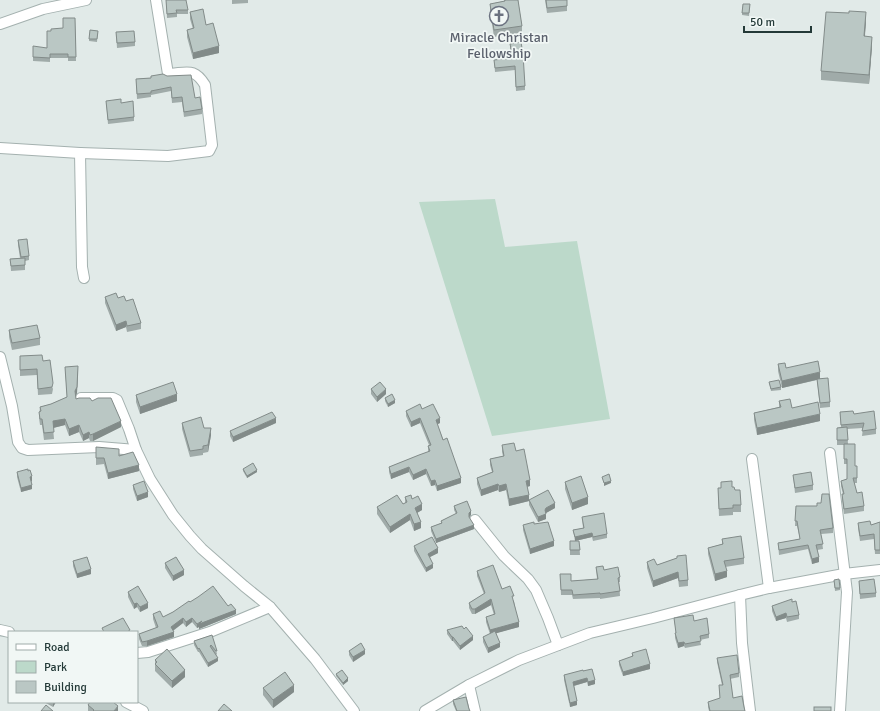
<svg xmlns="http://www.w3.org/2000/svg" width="880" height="711" viewBox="0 0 880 711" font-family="Signika,sans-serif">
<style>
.green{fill:#bcd9ca}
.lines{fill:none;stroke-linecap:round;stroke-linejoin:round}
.minor-casing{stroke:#a4b1af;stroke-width:12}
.minor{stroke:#fff;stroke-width:10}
.wall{fill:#a0aba9}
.shaded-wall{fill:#828b89}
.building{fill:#bac7c4;stroke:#828b89}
.labels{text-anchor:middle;stroke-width:3.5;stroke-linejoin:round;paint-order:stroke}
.worship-label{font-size:14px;fill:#5b616d;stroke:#f1f7f5}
</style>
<rect width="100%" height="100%" fill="#e1eae8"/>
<!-- green -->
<polygon class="green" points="495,199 505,247 577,241 610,419 492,436 419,202"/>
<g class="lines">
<defs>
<g id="minor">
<polyline points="0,24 43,9 86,0"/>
<polyline points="0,148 80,153 82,267 84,278"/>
<path d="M80 153 168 156 209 151 212 145 205 85C194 67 187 73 168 74L156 0"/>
<polyline points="0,357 12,406 18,442 22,448 28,450 99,447 136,450 150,479 173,515 190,536 202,549 244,586 270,607 315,659 354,711"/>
<polyline points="81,398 113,398 117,400 129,429 136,450"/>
<polyline points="830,453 847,592 840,711"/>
<polyline points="752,459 769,588"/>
<polyline points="475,520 504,556 528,579 536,590 548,618 558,645"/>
<polyline points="740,595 742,643 750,711"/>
<polyline points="0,630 9,632"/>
<polyline points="137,653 148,652 210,632 270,607"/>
<polyline points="469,685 475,711"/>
<polyline points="126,702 143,711"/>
<polyline points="425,711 469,685 519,660 590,633 653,618 740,595 769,588 844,574 880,570"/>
</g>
</defs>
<!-- minor casing -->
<use href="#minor" class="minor-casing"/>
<!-- minor -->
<use href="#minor" class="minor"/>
</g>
<!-- wall -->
<g class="wall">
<polygon points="166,0 188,10 188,14 177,14 177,17 167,18"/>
<polygon points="232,0 248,0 248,3 232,4"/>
<polygon points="504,0 518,0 522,26 522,33 494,37 490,11 490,4 504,1"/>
<polygon points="545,0 567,0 567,11 547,13"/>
<polygon points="743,4 750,4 749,16 742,15"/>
<polygon points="190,12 206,25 219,53 193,59 187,37 187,30 193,29 190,19"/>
<polygon points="75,18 76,61 68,61 68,58 50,58 50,62 33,61 33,57 47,48 51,31 63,28"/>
<polygon points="866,21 865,36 872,46 869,84 821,80 821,71"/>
<polygon points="90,30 98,31 97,42 89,41"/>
<polygon points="116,32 135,42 135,46 117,48"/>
<polygon points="510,44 525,86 525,90 516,91 515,70 495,72 494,60 512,58 510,48"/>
<polygon points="151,78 195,98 202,109 202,114 184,117 182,102 172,103 171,91 151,95 151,97 137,99 136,79"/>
<polygon points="106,101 121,103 134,117 134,121 108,124"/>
<polygon points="18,240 29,256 29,260 25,261 25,270 11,271 10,259 20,258 18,245"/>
<polygon points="105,297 118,298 126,301 141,323 141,329 127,332 126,327 116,331 105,303"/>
<polygon points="9,330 40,338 40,345 12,350 9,337"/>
<polygon points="20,356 43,361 53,389 52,394 38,395 37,375 20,376"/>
<polygon points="778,364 786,368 820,379 830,402 830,407 820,408 817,380 782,388 778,371"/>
<polygon points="65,367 78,372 77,393 75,396 76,399 92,401 121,427 93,441 90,441 89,438 83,441 79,432 69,436 65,425 53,428 54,439 44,440 42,425 40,425 39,418 40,407 51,404 67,397"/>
<polygon points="769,382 781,387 781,390 771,391"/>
<polygon points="371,389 386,394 377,402 371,394"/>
<polygon points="136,395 177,401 140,414 136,402"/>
<polygon points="385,398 395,403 388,407 385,401"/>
<polygon points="779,401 792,408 820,421 757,435 754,420 754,413 779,407"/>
<polygon points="422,409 440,423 437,424 461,483 437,491 435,485 431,486 426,474 413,480 409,472 391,479 389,472 389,467 428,452 428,446 429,445 420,423 411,427 406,416 406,411"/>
<polygon points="840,412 854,414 876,429 876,434 862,436 863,428 847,429 848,444 855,466 857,466 857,483 854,483 857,493 864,506 864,511 844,514 842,499 842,494 843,494 841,486 841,481 847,479 847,464 844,464 844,445 837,445 837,428 841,427"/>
<polygon points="182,423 204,428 211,435 208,452 203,453 203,455 190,457 182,429"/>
<polygon points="276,423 233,442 230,436 230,431"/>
<polygon points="502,445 516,451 530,486 527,487 529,501 509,506 506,490 499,492 498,490 481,496 477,484 477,478 492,472 490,465 490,459 503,456 502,452"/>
<polygon points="96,447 119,456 139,471 108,479 104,464 96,465"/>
<polygon points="243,469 257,472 247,478 243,471"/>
<polygon points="17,472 32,481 31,482 32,489 21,492 17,477"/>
<polygon points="793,475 813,485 813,490 795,493"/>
<polygon points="565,482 588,504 572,510 565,489"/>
<polygon points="133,485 148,497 137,501 133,489"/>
<polygon points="732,487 735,490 741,505 741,512 733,512 733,515 719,516 718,488"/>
<polygon points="405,497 412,499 422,510 417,513 421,528 414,531 410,520 390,533 377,514 377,507 403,504 405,503"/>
<polygon points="529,500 555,508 546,513 546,519 538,522 529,505"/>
<polygon points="454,506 471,515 469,518 474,529 436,543 431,531 431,527 441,523 441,521 456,514 454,510"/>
<polygon points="796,506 833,528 833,533 821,534 823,549 817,550 819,562 812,564 808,549 779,555 778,543 800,539 797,526 795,526"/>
<polygon points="582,517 607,534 607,538 593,541 592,537 575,541 573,530 583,528"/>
<polygon points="880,522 880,554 875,554 874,539 860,541 858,528 858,523 871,525"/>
<polygon points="534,524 554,546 530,554 523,530 523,525"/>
<polygon points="722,539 744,558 744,564 725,567 727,577 715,581 708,554 708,548 722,544"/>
<polygon points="570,541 579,541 580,555 570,555"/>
<polygon points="414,546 438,553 430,557 433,568 426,572 414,551"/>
<polygon points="677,558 688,580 688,586 679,587 678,578 653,587 647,568 647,562 657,565"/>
<polygon points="73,561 91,574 77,578 73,566"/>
<polygon points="165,563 184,575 173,581 165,568"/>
<polygon points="596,567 620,577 620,582 619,582 620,596 600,599 600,598 573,599 572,595 561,595 560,574 571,581 597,579"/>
<polygon points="477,571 502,589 514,601 519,627 496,633 500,647 488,653 483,642 483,637 490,634 486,622 486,617 494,615 491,605 475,614 472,614 469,608 469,603 484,594 477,576"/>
<polygon points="834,580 840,588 840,590 835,591"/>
<polygon points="859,581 876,593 876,597 860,599"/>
<polygon points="128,592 148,608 140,612 137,607 134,609 128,597"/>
<polygon points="190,602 228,606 236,614 199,629 199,627 197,628 192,622 186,627 183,623 173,631 174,637 147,646 142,646 139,639 139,634 156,628 153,619 153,614 163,617 173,612"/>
<polygon points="792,602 799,615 799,619 787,622 786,618 776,621 772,611 772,606"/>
<polygon points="674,618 694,621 709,634 709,638 700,640 701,645 685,648 684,646 678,648 675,638 675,633 676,633"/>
<polygon points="464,629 473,640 460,650 453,641 452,641 447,634 447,630"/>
<polygon points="212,635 217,654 216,655 218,661 208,667 199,652 198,652 194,645 194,641"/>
<polygon points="349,651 365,654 353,662 349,655"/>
<polygon points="632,653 650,669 623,676 619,665 619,661 632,657"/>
<polygon points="9,654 9,664 8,663 8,656"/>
<polygon points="717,658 739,673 739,677 730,679 733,698 744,707 745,711 709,711 708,707 708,702 720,699 719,685 722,685 717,662"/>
<polygon points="155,660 185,677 172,688 155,671"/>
<polygon points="583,671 595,684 588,686 587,682 574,686 577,705 570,707 564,680 564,675"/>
<polygon points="336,674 348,681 343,685 336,676"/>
<polygon points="263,688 294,692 273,708 263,695"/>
<polygon points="453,700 469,709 470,711 456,711 453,704"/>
<polygon points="44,702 56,702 53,707"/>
<polygon points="88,705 118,711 88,711"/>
</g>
<!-- shaded-wall -->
<g class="shaded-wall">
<polygon points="866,12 866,21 864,45 864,36"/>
<polygon points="872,37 872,46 869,84 869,75"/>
<polygon points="219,46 219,53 193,59 193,53"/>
<polygon points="126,321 126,327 116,331 116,325"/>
<polygon points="78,366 77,393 75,398 75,391"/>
<polygon points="820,372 820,379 782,388 782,381"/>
<polygon points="386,389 386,394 377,402 377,397"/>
<polygon points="177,394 177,401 140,414 140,407"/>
<polygon points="395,400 395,403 388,407 388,404"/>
<polygon points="820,414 820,421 757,435 757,428"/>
<polygon points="276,418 276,423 233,442 233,437"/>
<polygon points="420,418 420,423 411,427 411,422"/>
<polygon points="440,418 440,423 436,425 436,420"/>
<polygon points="65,419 65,425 53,428 53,421"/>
<polygon points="121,421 121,427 93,441 93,434"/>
<polygon points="79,425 79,432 69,436 69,429"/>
<polygon points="211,428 211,435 208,452 208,445"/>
<polygon points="89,432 89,438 83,441 83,435"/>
<polygon points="139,465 139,471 108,479 108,473"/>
<polygon points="409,467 409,472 391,479 391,474"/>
<polygon points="426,469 426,474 413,480 413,475"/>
<polygon points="257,470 257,472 247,478 247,476"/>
<polygon points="32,476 32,481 30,482 30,477"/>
<polygon points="461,478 461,483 437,491 437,486"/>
<polygon points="435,480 435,485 431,486 431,481"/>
<polygon points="530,480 530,486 526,487 526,481"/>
<polygon points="611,481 611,483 604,486 604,483"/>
<polygon points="498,484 498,490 481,496 481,490"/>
<polygon points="506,484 506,490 499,492 499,486"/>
<polygon points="32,485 32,489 21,492 21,488"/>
<polygon points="148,492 148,497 137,501 137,496"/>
<polygon points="529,495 529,501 509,506 509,499"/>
<polygon points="588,497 588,504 572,510 572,503"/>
<polygon points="555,503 555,508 546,513 545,515 546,514 546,519 538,522 538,517 546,508"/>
<polygon points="422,504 422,510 415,514 415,508"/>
<polygon points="471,511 471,515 469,517 469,521 469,513"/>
<polygon points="410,514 410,520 390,533 390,527"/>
<polygon points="421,522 421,528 414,531 414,524"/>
<polygon points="474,525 474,529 436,543 436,539"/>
<polygon points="592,533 592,537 575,541 575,537"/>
<polygon points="554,541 554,546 530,554 530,549"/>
<polygon points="438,548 438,553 428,558 428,554"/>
<polygon points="819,557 819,562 812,564 812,559"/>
<polygon points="433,564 433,568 426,572 426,568"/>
<polygon points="91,569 91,574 77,578 77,574"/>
<polygon points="184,570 184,575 173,581 173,576"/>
<polygon points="727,571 727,577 715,581 715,574"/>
<polygon points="678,572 678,578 653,587 653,581"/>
<polygon points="491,599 491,605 475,614 475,609"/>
<polygon points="137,603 137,607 134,609 134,604"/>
<polygon points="148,603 148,608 140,612 140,607"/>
<polygon points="236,610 236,614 199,629 199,627 197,628 197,624"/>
<polygon points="786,613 786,618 776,621 776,617"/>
<polygon points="183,618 183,623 171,632 171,627"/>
<polygon points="192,618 192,622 186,627 186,622"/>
<polygon points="519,622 519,627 490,635 490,630"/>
<polygon points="174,632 174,637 147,646 147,641"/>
<polygon points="473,636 473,640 460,650 460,646"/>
<rect x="452" y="637" width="1" height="4"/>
<polygon points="684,642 684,646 678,648 678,643"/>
<polygon points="500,643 500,647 488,653 488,648"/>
<polygon points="365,650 365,654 353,662 353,657"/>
<polygon points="218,658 218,661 208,667 208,663"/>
<polygon points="650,664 650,669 623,676 623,672"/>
<polygon points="185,670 185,677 172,688 172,681"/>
<polygon points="348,678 348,681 343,685 343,683"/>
<polygon points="587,678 587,682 573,686 573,682"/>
<polygon points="595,680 595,684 588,686 588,682"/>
<polygon points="294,685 294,692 273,708 273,700"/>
<polygon points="577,701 577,705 570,707 570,703"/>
<polygon points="53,702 56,702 53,707"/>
<polygon points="118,706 118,711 114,711"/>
</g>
<!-- building -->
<g class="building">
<polygon points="166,0 186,0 188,10 176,10 177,13 167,14"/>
<polygon points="505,0 518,0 522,26 494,30 490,4 505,1"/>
<polygon points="546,0 567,0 567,6 547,8"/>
<polygon points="743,4 750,4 749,13 742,13"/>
<polygon points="203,9 206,25 213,23 219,46 193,53 187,30 194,28 190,12"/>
<polygon points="849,11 866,12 864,36 872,37 869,75 821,71 826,12 849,13"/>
<polygon points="63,18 75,18 76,57 68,57 68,54 50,54 50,58 33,57 33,46 47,48 47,31 51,31 51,29 63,28"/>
<polygon points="90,30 98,31 97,39 89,39"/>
<polygon points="134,31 135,42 117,43 116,32"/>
<polygon points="521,42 523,54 525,86 516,87 515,66 495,68 494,60 513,58 510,44"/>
<polygon points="163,74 167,76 191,75 195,98 200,97 202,109 184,112 182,97 172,98 171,87 151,91 151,93 137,94 136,79 151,78 151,76"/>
<polygon points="121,99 121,103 133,101 134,117 108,120 106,101"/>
<polygon points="27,239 29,256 21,257 18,240"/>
<polygon points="25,258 25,265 11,266 10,259"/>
<polygon points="116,293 118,298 124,296 126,301 133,299 141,323 127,326 126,321 116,325 105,297"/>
<polygon points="37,325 40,338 12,343 9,330"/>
<polygon points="42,355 43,361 50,360 53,383 52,387 38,389 37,369 20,370 20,356"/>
<polygon points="818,361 820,372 782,381 778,364 785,363 786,368"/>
<polygon points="78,366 77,387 75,391 76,399 79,398 90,398 92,401 98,398 111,398 121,421 93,434 90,435 89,432 83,435 79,425 69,429 65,419 53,421 54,432 44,433 42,419 40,419 39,412 41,411 40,407 51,404 67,397 65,367"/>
<polygon points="828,378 830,402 820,403 817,379"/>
<polygon points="779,380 781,387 771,389 769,382"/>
<polygon points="173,382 177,394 140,407 136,395"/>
<polygon points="380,382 386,389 377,397 371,389"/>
<polygon points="392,394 395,400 388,404 385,398"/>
<polygon points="790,399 792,408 818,402 820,414 757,428 754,413 781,407 779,401"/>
<polygon points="420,404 422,409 433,404 440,418 436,420 443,440 447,438 461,478 437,486 435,480 431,481 426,469 413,475 409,467 391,474 389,467 419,455 430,451 428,446 431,445 420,418 411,422 406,411"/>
<polygon points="853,411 854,414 874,411 876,429 862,431 864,423 841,425 840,412"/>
<polygon points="272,412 276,418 233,437 230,431"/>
<polygon points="201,417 204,428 211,428 208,445 203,446 203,449 190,451 182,423"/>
<polygon points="847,427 848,440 837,440 837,428"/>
<polygon points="514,443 516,451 524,449 530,480 526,481 529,495 509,499 506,484 499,486 498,484 481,490 477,478 493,472 490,459 504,456 502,445"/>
<polygon points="844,444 855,444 855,466 857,466 857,478 853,478 857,493 862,492 864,506 844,509 842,494 844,494 841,481 847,479 847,459 844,459"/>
<polygon points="96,447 119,449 119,456 133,452 139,465 108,473 104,458 96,458"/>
<polygon points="253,463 257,470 247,476 243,469"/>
<polygon points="28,469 28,471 30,470 32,476 30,477 32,485 21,488 17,472"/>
<polygon points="811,472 813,485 795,488 793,475"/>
<polygon points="609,474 611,481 604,483 602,477"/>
<polygon points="581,476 588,497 572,503 565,482"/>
<polygon points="144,481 148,492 137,496 133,485"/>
<polygon points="732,481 732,487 734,487 735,490 740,490 741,505 733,505 733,508 719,509 718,488 721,488 721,482"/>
<polygon points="548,490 555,503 546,508 545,510 546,514 538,517 529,500"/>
<polygon points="822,494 829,494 833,528 820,530 823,544 816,545 819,557 812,559 808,545 779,550 778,543 800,539 797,521 795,521 796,506 817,506 817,503 821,503"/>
<polygon points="397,495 403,504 407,502 405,497 411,495 412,499 418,496 422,504 415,508 421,522 414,524 410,514 390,527 377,507"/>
<polygon points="467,501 471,511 469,513 469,517 474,525 436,539 431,527 442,523 441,521 457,513 454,506"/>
<polygon points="604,513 607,534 593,537 592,533 575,537 573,530 584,528 582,517"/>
<polygon points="870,521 871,525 880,522 880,550 875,550 874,534 860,536 858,523"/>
<polygon points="534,522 534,524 548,522 554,541 530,549 523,525"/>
<polygon points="741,536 744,558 724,561 727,571 715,574 708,548 723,544 722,539"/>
<polygon points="432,537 438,548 428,554 433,564 426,568 414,546"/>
<polygon points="570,541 579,541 580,550 570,550"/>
<polygon points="686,555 688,580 679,581 678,572 653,581 647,562 654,559 657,565 677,558 677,556"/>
<polygon points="87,557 91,569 77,574 73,561"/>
<polygon points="176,557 184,570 173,576 165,563"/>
<polygon points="493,565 502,589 510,586 514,596 512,596 519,622 490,630 486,617 495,614 491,599 475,609 472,609 469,603 485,593 477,571"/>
<polygon points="603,566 604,570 618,567 620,577 618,578 620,591 600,594 600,593 573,595 572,590 561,590 560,574 571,574 571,581 598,579 596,567"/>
<polygon points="839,579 840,588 835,588 834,580"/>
<polygon points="874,579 876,593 860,594 859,581"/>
<polygon points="138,586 148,603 140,607 137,603 134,604 128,592"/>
<polygon points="213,586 228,606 231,604 236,610 199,624 202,621 197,624 192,618 186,622 183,618 171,627 174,632 147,641 142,642 139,634 158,627 153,614 160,611 163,617 173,612 189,601 190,602 198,597"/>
<polygon points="792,599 792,602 796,601 799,615 787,617 786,613 776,617 772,606"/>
<polygon points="693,615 694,621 707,618 709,634 700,636 701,641 685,644 684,642 678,643 675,633 676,633 674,618"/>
<polygon points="123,618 130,630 127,632 104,632 102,628"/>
<polygon points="462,626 464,629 466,627 473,636 460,646 453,637 452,637 447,630"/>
<polygon points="495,631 500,643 488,648 483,637"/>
<polygon points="212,635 217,651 216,651 211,645 210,646 218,658 208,663 199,648 198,649 194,641"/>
<polygon points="361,643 365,650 353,657 349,651"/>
<polygon points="167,649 185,670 172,681 155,664 157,662 155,660"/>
<polygon points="646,649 650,664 623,672 619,661 633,656 632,653"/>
<polygon points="737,655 739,673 730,675 733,698 742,696 744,707 745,711 710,711 708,702 720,698 719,685 723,685 717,658"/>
<polygon points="592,669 595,680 588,682 587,678 573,682 577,701 570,703 564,675 583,670 583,671"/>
<polygon points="342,670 348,678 343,683 336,674"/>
<polygon points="285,672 294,685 273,700 263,688"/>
<polygon points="466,697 469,709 470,711 457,711 453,700"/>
<polygon points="90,702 113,702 118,706 114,711 93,711 94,710 88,705"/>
<polygon points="224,704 232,711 218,711"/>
<polygon points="46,705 53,711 41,711"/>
<rect x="814" y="707" width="17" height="4"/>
</g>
<!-- icons -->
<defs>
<symbol id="church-ring" viewBox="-11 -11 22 22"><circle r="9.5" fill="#f1f7f5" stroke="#6b7280" stroke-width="1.5"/><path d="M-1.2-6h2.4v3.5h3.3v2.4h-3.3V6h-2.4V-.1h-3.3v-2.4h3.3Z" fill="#6b7280"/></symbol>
</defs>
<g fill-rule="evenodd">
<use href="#church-ring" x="488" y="5" width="22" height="22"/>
</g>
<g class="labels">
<!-- worship labels -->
<g class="worship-label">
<text x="499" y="42">Miracle Christan<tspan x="499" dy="16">Fellowship</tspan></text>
</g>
</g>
<!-- legend -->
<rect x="8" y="631" width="130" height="72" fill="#f1f7f5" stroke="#9faba9"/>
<rect x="16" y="644" width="20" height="6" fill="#ffffff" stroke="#9faba9"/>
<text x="44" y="651" font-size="12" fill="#233937">Road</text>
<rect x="16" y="661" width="20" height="12" fill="#bcd9ca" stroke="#9faba9"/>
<text x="44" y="671" font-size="12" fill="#233937">Park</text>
<rect x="16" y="681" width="20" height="12" fill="#bac7c4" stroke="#9faba9"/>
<text x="44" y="691" font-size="12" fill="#233937">Building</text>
<!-- scale -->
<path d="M744 26v6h67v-6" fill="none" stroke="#233937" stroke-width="2"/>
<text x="750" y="26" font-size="12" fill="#233937" stroke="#f1f7f5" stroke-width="3" paint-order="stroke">50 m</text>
</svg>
